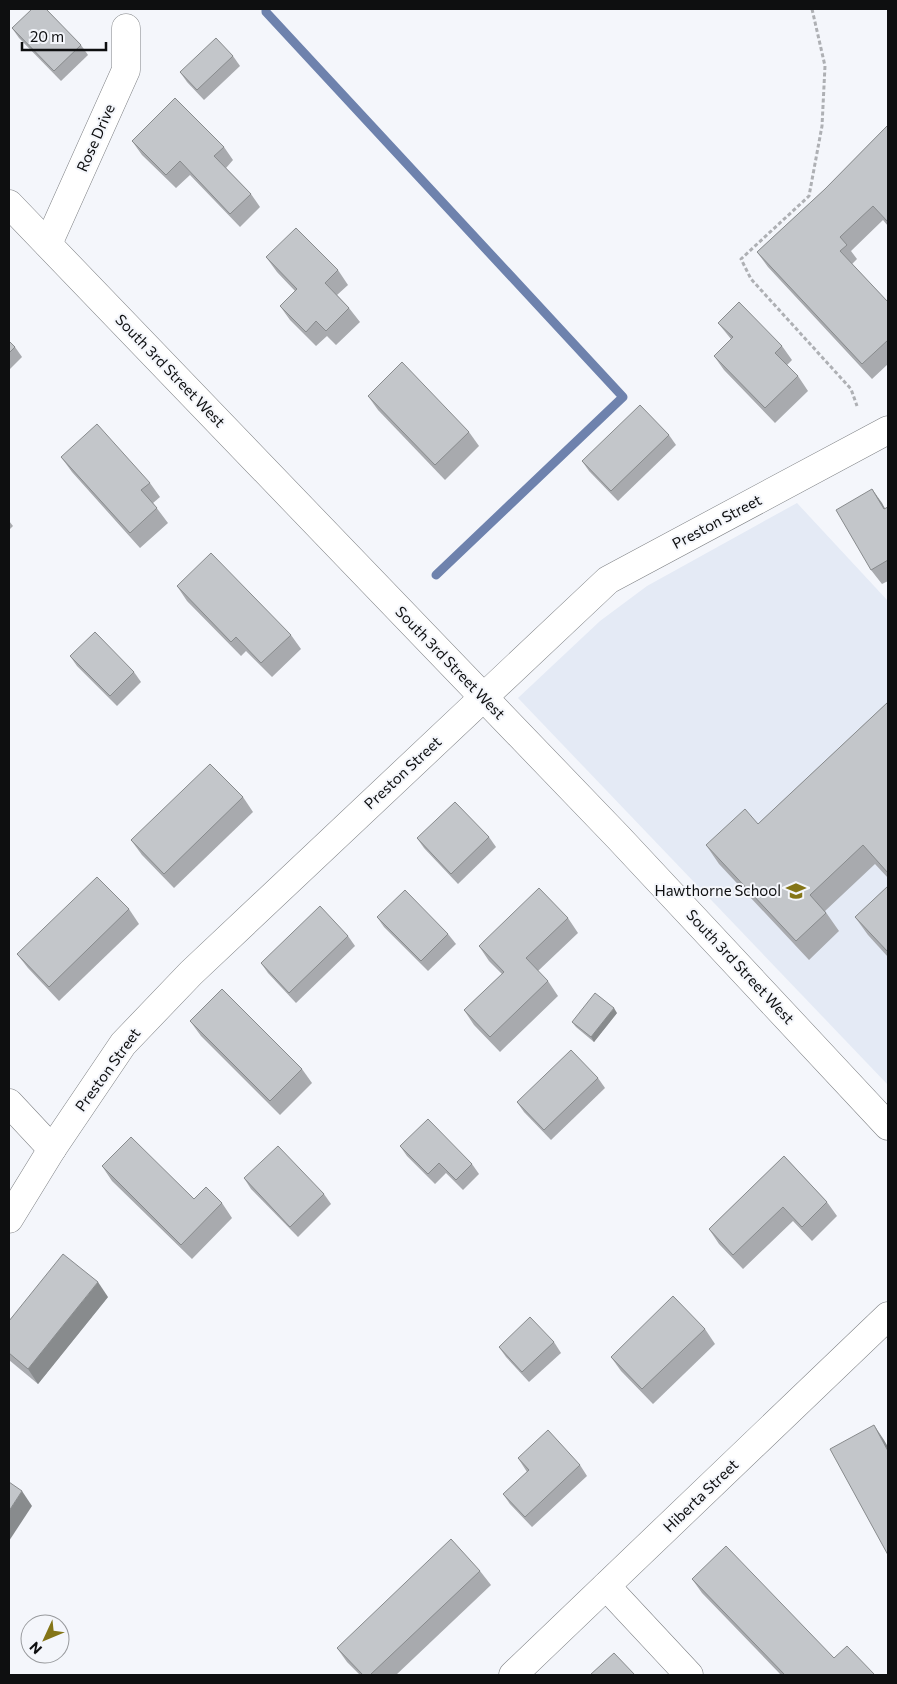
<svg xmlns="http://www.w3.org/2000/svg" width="897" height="1684" viewBox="0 0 897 1684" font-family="Commissioner,sans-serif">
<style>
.built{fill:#e4eaf5}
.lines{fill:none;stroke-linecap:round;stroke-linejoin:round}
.stream{stroke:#6e82ad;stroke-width:9}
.minor-casing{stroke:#7e8084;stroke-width:29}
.path{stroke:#aeb0b4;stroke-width:3;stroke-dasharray:4 2.5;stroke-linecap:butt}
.minor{stroke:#fff;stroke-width:28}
.wall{fill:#a8aaae}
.shaded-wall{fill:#888b8d}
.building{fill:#c3c6ca;stroke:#888b8d}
.labels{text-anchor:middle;stroke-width:4;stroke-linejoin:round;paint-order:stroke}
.street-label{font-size:15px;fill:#0e0f10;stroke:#f4f6fb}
.poi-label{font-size:15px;fill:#0e0f10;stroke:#f4f6fb;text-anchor:end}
</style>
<rect width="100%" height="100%" fill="#f4f6fb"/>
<!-- built -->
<polygon class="built" points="797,503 888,601 888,1085 518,698 600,621 647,586"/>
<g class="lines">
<!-- stream -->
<polyline class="stream" points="266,9 266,12 623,397 436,575"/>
<defs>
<g id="minor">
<polyline points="9,204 618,837 888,1126"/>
<polyline points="48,244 126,70 126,28"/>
<polyline points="9,1103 52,1149"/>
<polyline points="9,1219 52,1149 123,1044 191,973 608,580 888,430"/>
<polyline points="606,1586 689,1675"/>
<polyline points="513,1675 888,1316"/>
</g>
</defs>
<!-- minor casing -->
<use href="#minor" class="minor-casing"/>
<!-- path -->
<polyline class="path" points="812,9 825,66 822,126 809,196 741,259 751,279 851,389 857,406"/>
<!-- minor -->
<use href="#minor" class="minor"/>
</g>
<!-- wall -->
<g class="wall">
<polygon points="12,28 81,45 88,55 61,81 19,38"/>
<polygon points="233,56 240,66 204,100 187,82 180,72"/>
<polygon points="888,125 888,226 883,220 851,251 857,259 852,264 888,302 888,364 872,379 768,267 757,252 825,189"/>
<polygon points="132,141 224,147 233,160 226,168 251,194 260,207 240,227 190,175 176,188 142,155"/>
<polygon points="266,257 338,270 348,285 337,295 349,308 360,322 336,345 327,336 316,346 290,320 280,306 295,291 277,272"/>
<polygon points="718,323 782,346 792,360 787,365 798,376 808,391 775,423 724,370 714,356 731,339"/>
<polygon points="9,341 15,347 22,357 9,370"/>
<polygon points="368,396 469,432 479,446 445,480 378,410"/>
<polygon points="669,435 676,445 618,501 589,471 582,461"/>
<polygon points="61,457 150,483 160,497 153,503 168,523 140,548 72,472"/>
<polygon points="872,489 885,509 888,507 888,581 882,584 871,570"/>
<polygon points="9,521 13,526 9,530"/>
<polygon points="177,586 291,635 301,649 272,677 246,651 241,656 187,601"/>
<polygon points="70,656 134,672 141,682 117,706 77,666"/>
<polygon points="888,702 888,878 875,864 825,911 839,931 809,960 719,864 706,845 758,824"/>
<polygon points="243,797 253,812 174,888 142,855 131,840"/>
<polygon points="489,837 496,847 458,884 424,848 417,838"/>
<polygon points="888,886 888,957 868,935 855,917"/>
<polygon points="129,909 139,924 59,1001 28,968 17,954"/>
<polygon points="377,917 448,934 456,944 428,971 384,927"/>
<polygon points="568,918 578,933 538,971 548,981 558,996 500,1052 474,1025 464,1010 502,974 489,961 479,946"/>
<polygon points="348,936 355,946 296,1003 268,973 261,963"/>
<polygon points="617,1013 594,1042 576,1027 572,1022"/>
<polygon points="190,1021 302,1069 312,1083 280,1115 201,1036"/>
<polygon points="598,1078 605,1088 551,1140 524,1112 517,1102"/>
<polygon points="400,1146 472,1164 479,1174 463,1190 446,1173 435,1184 407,1156"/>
<polygon points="784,1156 827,1202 837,1216 812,1241 793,1221 743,1269 719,1244 709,1229"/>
<polygon points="102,1166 194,1199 222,1203 232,1218 192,1259 112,1181"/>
<polygon points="244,1178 324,1194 331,1204 298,1237 251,1189"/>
<polygon points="108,1297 38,1384 9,1360 9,1321"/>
<polygon points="705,1329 715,1344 653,1404 621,1371 611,1357"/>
<polygon points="554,1342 561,1353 529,1382 506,1357 499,1347"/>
<polygon points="518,1458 580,1465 587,1476 532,1527 510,1504 503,1494 527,1472"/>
<polygon points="480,1571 491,1585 396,1675 360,1675 347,1662 337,1648"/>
<polygon points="692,1579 834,1658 875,1675 781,1675 702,1593"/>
</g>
<!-- shaded-wall -->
<g class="shaded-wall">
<polygon points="872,489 882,503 888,514 884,509"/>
<polygon points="614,1008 617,1013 594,1042 591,1037"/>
<polygon points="98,1282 108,1297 38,1384 28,1369"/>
<polygon points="874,1425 884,1440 888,1447 888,1451"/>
<polygon points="22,1491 32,1506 9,1541 9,1511"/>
</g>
<!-- building -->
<g class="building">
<polygon points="32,9 46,9 81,45 54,71 12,28"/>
<polygon points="216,38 233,56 197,90 180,72"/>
<polygon points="175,98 224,147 214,156 251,194 230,214 180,161 166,175 132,141"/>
<polygon points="888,125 888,222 873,206 840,237 847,245 840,251 888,302 888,340 862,364 757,252 825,189"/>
<polygon points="296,228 338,270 325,283 349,308 326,331 316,321 306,332 280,306 297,289 266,257"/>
<polygon points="739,302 782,346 775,353 798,376 765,408 714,356 733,337 718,323"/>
<polygon points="9,341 15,347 9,353"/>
<polygon points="402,362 469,432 435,465 368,396"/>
<polygon points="640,405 669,435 611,491 582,461"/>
<polygon points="97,424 150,483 141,490 157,508 130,533 61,457"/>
<polygon points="872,489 884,509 888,507 888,560 871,570 836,510"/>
<polygon points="211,553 291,635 261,663 236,637 231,642 177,586"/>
<polygon points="95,632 134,672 110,696 70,656"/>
<polygon points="888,702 888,873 863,845 810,895 826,913 796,941 706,845 745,809 758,824"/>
<polygon points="210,764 243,797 164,874 131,840"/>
<polygon points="455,802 489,837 451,874 417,838"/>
<polygon points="97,877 129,909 49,987 17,954"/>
<polygon points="888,886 888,952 855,917"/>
<polygon points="539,888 568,918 526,958 548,981 490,1037 464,1010 504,972 479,946"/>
<polygon points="405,890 448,934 421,961 377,917"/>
<polygon points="320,906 348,936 289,993 261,963"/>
<polygon points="222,989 302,1069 270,1101 190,1021"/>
<polygon points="595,993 614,1008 591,1037 572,1022"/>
<polygon points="571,1050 598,1078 544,1130 517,1102"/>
<polygon points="428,1119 472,1164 456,1180 439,1163 428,1174 400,1146"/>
<polygon points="131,1137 194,1199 206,1187 222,1203 181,1245 102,1166"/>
<polygon points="278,1146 324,1194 290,1227 244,1178"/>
<polygon points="784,1156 827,1202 802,1227 783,1207 733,1255 709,1229"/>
<polygon points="63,1254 98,1282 28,1369 9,1353 9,1321"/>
<polygon points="673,1296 705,1329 642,1389 611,1357"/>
<polygon points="530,1317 554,1342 522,1372 499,1347"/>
<polygon points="874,1425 888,1451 888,1555 830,1449"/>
<polygon points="548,1430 580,1465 525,1517 503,1494 529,1470 518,1458"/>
<polygon points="9,1482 22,1491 9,1511"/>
<polygon points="451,1539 480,1571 370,1675 363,1675 337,1648"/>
<polygon points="726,1546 834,1658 847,1646 875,1675 785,1675 692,1579"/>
<polygon points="614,1653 635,1675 590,1675"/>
</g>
<!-- icons -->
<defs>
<symbol id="school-bare" viewBox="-9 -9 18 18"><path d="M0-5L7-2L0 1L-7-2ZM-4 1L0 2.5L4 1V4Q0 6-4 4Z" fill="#847517" stroke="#f4f6fb" stroke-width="2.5" paint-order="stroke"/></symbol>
</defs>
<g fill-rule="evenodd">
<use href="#school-bare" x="782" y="877" width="28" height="28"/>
</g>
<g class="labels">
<!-- street labels -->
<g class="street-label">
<text transform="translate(96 138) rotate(-66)" y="5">Rose Drive</text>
<text transform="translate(170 371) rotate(46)" y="5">South 3rd Street West</text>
<text transform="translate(717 522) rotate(-28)" y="5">Preston Street</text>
<text transform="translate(450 663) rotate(46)" y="5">South 3rd Street West</text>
<text transform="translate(403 773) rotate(-43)" y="5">Preston Street</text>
<text transform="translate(740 967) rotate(47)" y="5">South 3rd Street West</text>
<text transform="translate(108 1070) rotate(-54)" y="5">Preston Street</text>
<text transform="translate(701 1496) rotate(-44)" y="5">Hiberta Street</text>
</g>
<!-- poi labels -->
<g class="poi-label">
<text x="781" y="896">Hawthorne School</text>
</g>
</g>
<!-- border -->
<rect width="897" height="1684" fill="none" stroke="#0e0f10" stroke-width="20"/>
<!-- north arrow -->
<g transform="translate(45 1639) rotate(226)"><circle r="24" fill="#f4f6fb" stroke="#989a9d"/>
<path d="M0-4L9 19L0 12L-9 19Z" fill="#847517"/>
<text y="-8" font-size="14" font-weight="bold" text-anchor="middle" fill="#0e0f10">N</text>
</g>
<!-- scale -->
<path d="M22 42v8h84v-8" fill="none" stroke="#0e0f10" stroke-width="2.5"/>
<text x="30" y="42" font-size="15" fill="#0e0f10" stroke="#f4f6fb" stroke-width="4" paint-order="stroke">20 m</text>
</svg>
